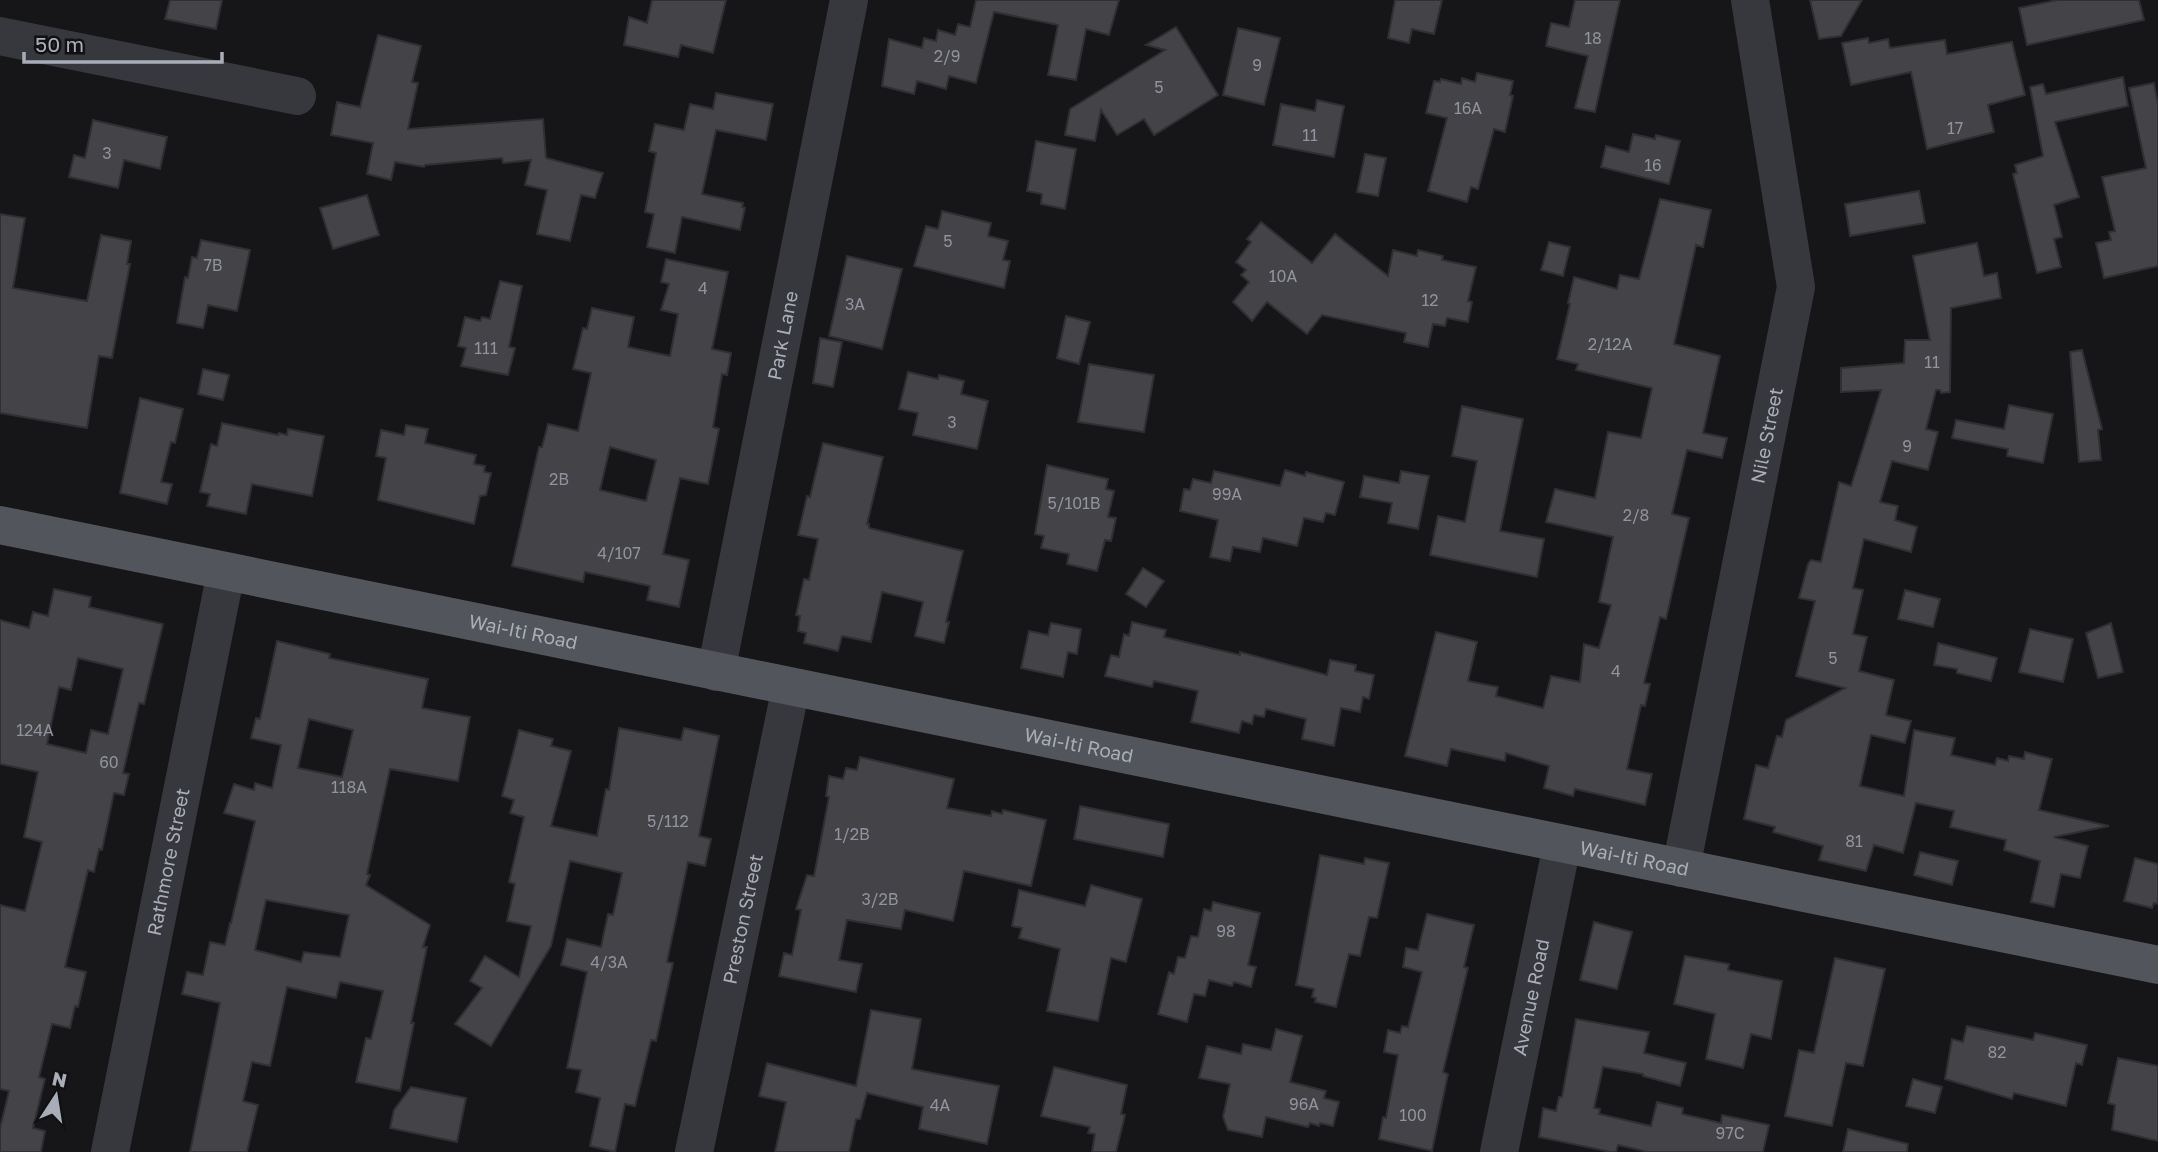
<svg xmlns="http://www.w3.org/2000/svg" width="2158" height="1152" viewBox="0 0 2158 1152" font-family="'Golos Text',sans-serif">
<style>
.building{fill:#434348;stroke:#303034;stroke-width:2;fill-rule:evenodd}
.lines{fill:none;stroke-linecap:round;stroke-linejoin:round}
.minor{stroke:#37383d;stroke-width:38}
.major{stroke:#53555c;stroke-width:38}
.labels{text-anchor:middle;stroke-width:5;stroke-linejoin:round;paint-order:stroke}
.number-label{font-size:16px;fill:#90929c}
.street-label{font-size:19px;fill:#a9adb8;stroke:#111113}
</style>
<rect width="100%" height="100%" fill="#161618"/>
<!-- building -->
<g class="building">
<polygon points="170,0 222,0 216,29 165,19"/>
<polygon points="652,0 726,0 713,53 681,45 678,57 624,45 629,17 647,23"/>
<polygon points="976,0 1119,0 1109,35 1086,29 1076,80 1048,75 1058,25 994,12 976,83 949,76 946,89 917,81 914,94 882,86 889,39 922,48 924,38 936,41 938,30 955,35 958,24 970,27"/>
<polygon points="1395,0 1442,0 1434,34 1412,29 1409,43 1388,38"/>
<polygon points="1575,0 1620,0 1595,112 1575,108 1588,56 1546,46 1551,23 1569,27"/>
<polygon points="1810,0 1862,0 1841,36 1819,39"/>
<polygon points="2057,0 2139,0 2144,20 2027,45 2019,8"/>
<polygon points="1176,27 1218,95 1154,135 1144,119 1117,135 1101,110 1095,141 1065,135 1070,109 1165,50 1146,45"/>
<polygon points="1238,28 1280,38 1264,105 1223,95"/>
<polygon points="378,35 421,46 412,82 418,83 408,129 543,119 546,158 603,173 595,198 581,195 570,241 537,234 547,190 525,185 531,160 503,163 502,158 425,165 424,167 395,162 391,180 367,174 373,143 331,135 337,102 360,107"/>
<polygon points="1868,38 1869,43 1888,39 1890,48 1945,40 1947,54 2012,42 2025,95 1988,105 1994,132 1927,149 1911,72 1851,85 1842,43"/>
<polygon points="1477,73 1513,81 1510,95 1513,96 1505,132 1494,129 1478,189 1471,187 1467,202 1428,191 1447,118 1426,113 1434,81 1440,82 1441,79 1461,84 1462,78 1475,82"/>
<polygon points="2123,77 2128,106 2055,122 2079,197 2054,205 2062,237 2054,239 2061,267 2037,273 2013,174 2017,173 2015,165 2043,156 2030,87 2043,84 2046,94"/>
<polygon points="2154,83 2158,104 2158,266 2104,278 2096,243 2111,240 2109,232 2115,231 2102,177 2146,168 2129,88"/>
<polygon points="716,93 773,104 766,140 716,130 702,194 743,203 742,207 745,208 740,230 682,217 675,253 647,247 654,214 645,212 656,153 649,151 655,124 684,130 690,104 713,109"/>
<polygon points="1317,100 1344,106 1334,157 1273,145 1281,104 1315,111"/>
<polygon points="93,120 167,137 160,169 124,160 118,188 69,177 74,155 85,158"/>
<polygon points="1633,134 1655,139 1656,135 1680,141 1669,184 1601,167 1606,146 1629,152"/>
<polygon points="1036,141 1076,149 1065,209 1041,204 1042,194 1027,191"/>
<polygon points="1365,154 1386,158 1378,196 1357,192"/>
<polygon points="1919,191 1925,223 1850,236 1845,204"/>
<polygon points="367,195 379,235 333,249 320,208"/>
<polygon points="1660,199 1711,210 1703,247 1696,245 1674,344 1720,356 1703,433 1727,438 1722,458 1687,450 1672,514 1689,518 1666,619 1660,617 1644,683 1650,684 1645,706 1641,705 1627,769 1652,774 1645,805 1575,789 1573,796 1544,788 1549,766 1506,753 1505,761 1451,749 1447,766 1405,756 1436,632 1477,642 1468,681 1498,687 1496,696 1543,708 1551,676 1580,682 1584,644 1599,648 1611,605 1599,602 1613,537 1546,522 1555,489 1595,498 1608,432 1641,438 1652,388 1576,370 1578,364 1557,359 1570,304 1568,303 1574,277 1617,289 1620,275 1639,279"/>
<polygon points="942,211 991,223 988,236 1008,241 1003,260 1010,261 1004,288 914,266 926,226 938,229"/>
<polygon points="0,214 25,218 13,288 87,301 101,235 131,241 127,264 130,264 112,358 99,356 87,428 0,413"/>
<polygon points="1261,222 1312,263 1335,234 1388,276 1393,250 1417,256 1418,250 1443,256 1442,260 1476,267 1468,301 1472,302 1468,322 1447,318 1445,326 1433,324 1428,347 1404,342 1406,333 1322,315 1307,334 1267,302 1252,321 1233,302 1249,282 1241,275 1246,270 1236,262 1251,242 1247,239"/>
<polygon points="201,240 250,250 237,311 208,305 203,328 177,323 185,277 188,278 192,257 197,258"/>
<polygon points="1549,242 1570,247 1563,276 1541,270"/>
<polygon points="1977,243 1984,276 1997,273 2001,298 1951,308 1950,392 1941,393 1940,390 1936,390 1926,429 1938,432 1928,470 1892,461 1880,502 1898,506 1895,520 1917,527 1911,552 1864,539 1853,588 1863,590 1853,634 1867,637 1859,671 1894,680 1886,715 1911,721 1905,743 1871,735 1860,786 1904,796 1914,730 1955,738 1951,755 1995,765 1997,758 2008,761 2009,756 2024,759 2025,752 2052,759 2039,810 2109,826 2054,837 2088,846 2080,878 2061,874 2054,907 2031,902 2040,861 2004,850 2006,840 1950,827 1954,811 1916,803 1903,853 1874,845 1866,871 1819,860 1823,846 1773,832 1775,827 1744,819 1756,765 1768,768 1777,736 1782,737 1786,720 1845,688 1796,676 1815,601 1799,598 1808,564 1811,560 1821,562 1839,482 1851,486 1881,390 1841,392 1841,368 1904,363 1905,340 1930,340 1913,256"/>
<polygon points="847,256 902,269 882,349 829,336"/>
<path d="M666 259 728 272 712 349 731 353 727 375 722 374 713 427 719 429 708 484 680 478 663 554 689 560 679 607 647 600 650 586 585 572 583 582 512 566 539 447H542L548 424 578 431 591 373 573 369 583 328 587 329 592 308 634 317 628 347 670 356 678 314 661 310 669 284 661 282ZM610 447 656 460 646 501 600 490Z"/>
<polygon points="500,281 522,286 509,347 515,348 508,375 461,366 466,348 458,346 465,317 480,321 482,317 490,319"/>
<polygon points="1066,316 1090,322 1079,364 1057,358"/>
<polygon points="820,338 842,342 833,387 813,383"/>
<polygon points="2082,350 2102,429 2098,430 2101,460 2079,462 2070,352"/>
<polygon points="1089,364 1154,375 1144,432 1078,422"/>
<polygon points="203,369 229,375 223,400 198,394"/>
<polygon points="908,372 938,379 939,375 964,381 961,394 988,401 977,449 913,435 918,413 899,409"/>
<polygon points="140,398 183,409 175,443 171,442 161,482 172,484 167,504 120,493"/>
<polygon points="2009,405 2053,414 2043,463 2007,456 2008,449 1952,438 1956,420 2004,429"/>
<polygon points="1462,406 1523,419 1500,531 1544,539 1537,577 1430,555 1438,516 1465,522 1477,461 1452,456"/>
<polygon points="222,423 278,435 279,433 287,435 288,429 324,436 312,496 252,484 246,514 207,506 210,494 200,492 211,444 217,446"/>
<polygon points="406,425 428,429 425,443 476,455 474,464 485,466 484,472 491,473 486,495 480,496 474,524 378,500 386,458 376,456 381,430 404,435"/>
<polygon points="823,443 883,457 867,524 869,524 869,528 963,551 946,622 949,622 944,643 915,636 923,602 882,592 871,642 842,636 838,651 804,643 806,633 798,631 800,616 796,615 804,579 809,580 818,539 798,535 807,496 810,497"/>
<polygon points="1047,465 1108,479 1106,489 1114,491 1108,517 1116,518 1111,541 1105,540 1097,571 1067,564 1069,554 1041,548 1044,536 1035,534"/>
<polygon points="1285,470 1305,476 1306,472 1344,482 1335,515 1326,513 1323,522 1304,518 1297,546 1263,538 1260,552 1233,547 1230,561 1210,557 1218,520 1180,511 1184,489 1190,490 1193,479 1211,483 1214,471 1280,486"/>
<polygon points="1401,471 1429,476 1418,529 1388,523 1392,503 1360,497 1364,476 1399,483"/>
<polygon points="1143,568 1164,581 1146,607 1126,594"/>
<path d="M54 589 91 597 89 607 163 624 144 704 139 703 123 773 129 774 124 795 114 793 102 850 99 849 94 872 88 870 65 967 86 972 78 1007 75 1006 70 1028 52 1024 39 1077 45 1079 33 1128 45 1131 41 1152H0V1128L9 1091 0 1089V905L25 911 42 842 24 837 38 772 0 764V620L29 628 33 612 48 616ZM78 658 123 669 108 734 91 730 86 753 47 744 59 687 71 690Z"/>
<polygon points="1905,590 1940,599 1933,627 1898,619"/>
<polygon points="1132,622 1166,630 1164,637 1240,655 1240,652 1327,675 1330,660 1356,665 1355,671 1374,675 1369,699 1363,697 1360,712 1341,708 1334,746 1302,739 1306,719 1266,709 1264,717 1254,715 1252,724 1242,721 1239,733 1191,722 1198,691 1154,681 1152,687 1105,676 1111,655 1119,657 1124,634 1129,636"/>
<polygon points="1051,623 1081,629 1077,654 1068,652 1063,677 1021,668 1029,631 1048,635"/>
<polygon points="2111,623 2123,672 2098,678 2086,633"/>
<polygon points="2030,629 2073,639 2063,682 2019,672"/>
<path d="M277 641 330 654 329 658 428 679 422 708 470 717 458 781 390 769 367 874 370 875 366 885 430 925 423 947H427L411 1023H414L400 1091 356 1082 366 1038 371 1039 383 991 340 982 336 998 287 987 270 1066 252 1062 243 1101 258 1105 247 1152H190L220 1003 182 994 187 972 203 975 210 942 225 945 230 923H231L255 821 224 813 234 784 254 790 255 783 272 788 281 745 251 738 256 718 260 719ZM309 719 353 730 342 777 298 768ZM266 900 349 915 340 957 304 952 301 962 255 950Z"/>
<polygon points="1938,643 1997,658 1991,681 1957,673 1957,669 1934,665"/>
<polygon points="619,728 681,740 684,728 719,736 699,836 711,839 705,866 688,862 667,962 673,963 656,1041 651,1040 635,1106 625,1104 615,1152 590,1146 600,1098 576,1092 581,1070 567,1068 587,972 561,965 567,939 601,947 608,914 613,915 622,873 570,861 551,946 491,1046 455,1024 482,988 470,981 485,956 519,977 531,926 507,921 515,884 509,882 524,817 510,813 514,800 502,796 519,730 553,739 551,746 571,751 551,826 597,836 606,789 609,790"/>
<polygon points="860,757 954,779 947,808 991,816 992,811 1002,814 1003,810 1046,820 1031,886 964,871 953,921 905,910 901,929 847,920 839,960 862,964 856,992 779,976 784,953 792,955 801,910 796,909 807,875 814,876 829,797 826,796 829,776 843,779 846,768 857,770"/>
<polygon points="1080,806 1169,824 1163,857 1074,839"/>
<polygon points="1920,852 1958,861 1952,885 1914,875"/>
<polygon points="1320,855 1364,864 1365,858 1389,863 1377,918 1369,917 1360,956 1349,954 1336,1007 1315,1002 1316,998 1312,997 1314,989 1296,985"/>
<polygon points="2135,858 2158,864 2158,904 2154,903 2152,908 2124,901"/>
<polygon points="1091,885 1142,899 1126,962 1111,958 1098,1021 1047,1011 1060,949 1019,938 1022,928 1012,926 1019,890 1085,906"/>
<polygon points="1213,902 1260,913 1248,965 1256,967 1251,987 1234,982 1232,986 1209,980 1205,996 1194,994 1187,1022 1158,1014 1169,972 1174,974 1178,957 1185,958 1191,936 1198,937 1204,909 1211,911"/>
<polygon points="1427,914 1474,925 1464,967 1468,968 1443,1072 1448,1074 1432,1151 1379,1139 1383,1117 1386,1118 1398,1055 1384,1052 1388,1030 1400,1033 1402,1026 1408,1027 1422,972 1403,967 1406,948 1418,950"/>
<polygon points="1594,922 1632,932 1617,989 1580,980"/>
<polygon points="1685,956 1729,964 1728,970 1782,981 1771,1039 1751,1034 1743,1068 1706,1059 1715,1014 1674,1004"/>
<polygon points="1835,958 1885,969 1863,1066 1846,1063 1832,1126 1785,1116 1799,1050 1814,1053"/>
<polygon points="871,1010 921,1019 912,1069 999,1086 987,1144 919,1129 923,1107 867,1093 860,1119 856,1119 849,1152 775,1152 786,1102 759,1096 767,1063 856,1086"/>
<polygon points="1576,1019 1649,1032 1644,1053 1686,1063 1680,1086 1643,1076 1643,1074 1603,1067 1594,1108 1600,1109 1599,1114 1651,1126 1657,1102 1683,1108 1682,1114 1721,1123 1722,1115 1769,1125 1763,1152 1648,1152 1618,1145 1616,1152 1611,1152 1539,1137 1543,1108 1556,1111 1559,1097 1562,1097"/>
<polygon points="1967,1026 2033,1040 2035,1033 2087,1045 2082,1065 2076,1063 2066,1106 2014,1093 2012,1099 1945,1079 1952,1039 1963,1042"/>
<polygon points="1276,1029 1302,1036 1290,1082 1326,1091 1324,1098 1339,1102 1333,1126 1320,1123 1319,1126 1310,1123 1308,1127 1266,1117 1262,1137 1228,1130 1223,1117 1230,1084 1199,1078 1207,1046 1241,1054 1243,1044 1271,1050"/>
<polygon points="2118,1058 2158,1066 2158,1141 2112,1130 2115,1105 2108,1103"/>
<polygon points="1054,1067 1127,1085 1121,1114 1125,1115 1116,1152 1092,1152 1095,1134 1088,1133 1090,1127 1041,1116"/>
<polygon points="1913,1079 1942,1087 1935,1113 1906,1106"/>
<polygon points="411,1087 466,1098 457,1142 390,1128 394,1110"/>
<polygon points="1848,1129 1908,1144 1907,1152 1843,1152"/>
</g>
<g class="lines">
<!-- minor -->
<g class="minor">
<polyline points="0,36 297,96"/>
<path id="s1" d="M716 672 849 0"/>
<path id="s2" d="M1681 868 1796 287 1750 0"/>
<path id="s3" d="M110 1152 226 572"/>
<path id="s4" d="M694 1152 791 687"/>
<path id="s5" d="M1499 1152 1562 845"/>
</g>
<!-- major -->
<path class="major" id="s6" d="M0 525 2158 965"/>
</g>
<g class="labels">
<!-- number labels -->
<g class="number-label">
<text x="1593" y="44">18</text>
<text x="947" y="62">2/9</text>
<text x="1257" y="71">9</text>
<text x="1159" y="93">5</text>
<text x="1468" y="114">16A</text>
<text x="1955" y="134">17</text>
<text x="1310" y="141">11</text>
<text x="107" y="159">3</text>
<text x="1653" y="171">16</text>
<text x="948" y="247">5</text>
<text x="213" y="271">7B</text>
<text x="1283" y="282">10A</text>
<text x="703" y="294">4</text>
<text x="1430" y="306">12</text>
<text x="855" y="310">3A</text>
<text x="1610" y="350">2/12A</text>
<text x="486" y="354">111</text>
<text x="1932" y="368">11</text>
<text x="952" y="428">3</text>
<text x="1907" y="452">9</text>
<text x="559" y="485">2B</text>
<text x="1227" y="500">99A</text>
<text x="1074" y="509">5/101B</text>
<text x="1636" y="521">2/8</text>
<text x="619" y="559">4/107</text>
<text x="1833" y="664">5</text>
<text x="1616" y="677">4</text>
<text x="35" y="736">124A</text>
<text x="109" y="768">60</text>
<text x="349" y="793">118A</text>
<text x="668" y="827">5/112</text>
<text x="852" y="840">1/2B</text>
<text x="1854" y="847">81</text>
<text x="880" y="905">3/2B</text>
<text x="1226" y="937">98</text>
<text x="609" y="968">4/3A</text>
<text x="1997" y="1058">82</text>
<text x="1304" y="1110">96A</text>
<text x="940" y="1111">4A</text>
<text x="1413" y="1121">100</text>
<text x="1730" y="1139">97C</text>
</g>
<!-- street labels -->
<g class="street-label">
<text dy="7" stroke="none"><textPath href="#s1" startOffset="343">Park Lane</textPath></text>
<text dy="7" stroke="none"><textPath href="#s2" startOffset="441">Nile Street</textPath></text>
<text dy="7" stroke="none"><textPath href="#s6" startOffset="534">Wai-Iti Road</textPath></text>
<text dy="7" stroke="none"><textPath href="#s6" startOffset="1101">Wai-Iti Road</textPath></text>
<text dy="7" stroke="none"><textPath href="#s6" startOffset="1668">Wai-Iti Road</textPath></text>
<text dy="7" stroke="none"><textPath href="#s3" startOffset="296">Rathmore Street</textPath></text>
<text dy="7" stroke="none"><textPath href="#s4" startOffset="238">Preston Street</textPath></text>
<text dy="7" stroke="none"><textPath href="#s5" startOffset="158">Avenue Road</textPath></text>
</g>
</g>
<!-- north arrow -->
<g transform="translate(56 1096) rotate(12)" stroke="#111113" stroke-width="5" paint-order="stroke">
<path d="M0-5L12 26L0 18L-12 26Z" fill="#a9adb8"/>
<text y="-10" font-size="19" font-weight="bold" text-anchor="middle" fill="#a9adb8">N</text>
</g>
<!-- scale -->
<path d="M24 52v10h198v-10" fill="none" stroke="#a9adb8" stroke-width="3.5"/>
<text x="35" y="52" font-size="21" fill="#a9adb8" stroke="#111113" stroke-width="5" paint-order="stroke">50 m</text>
</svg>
